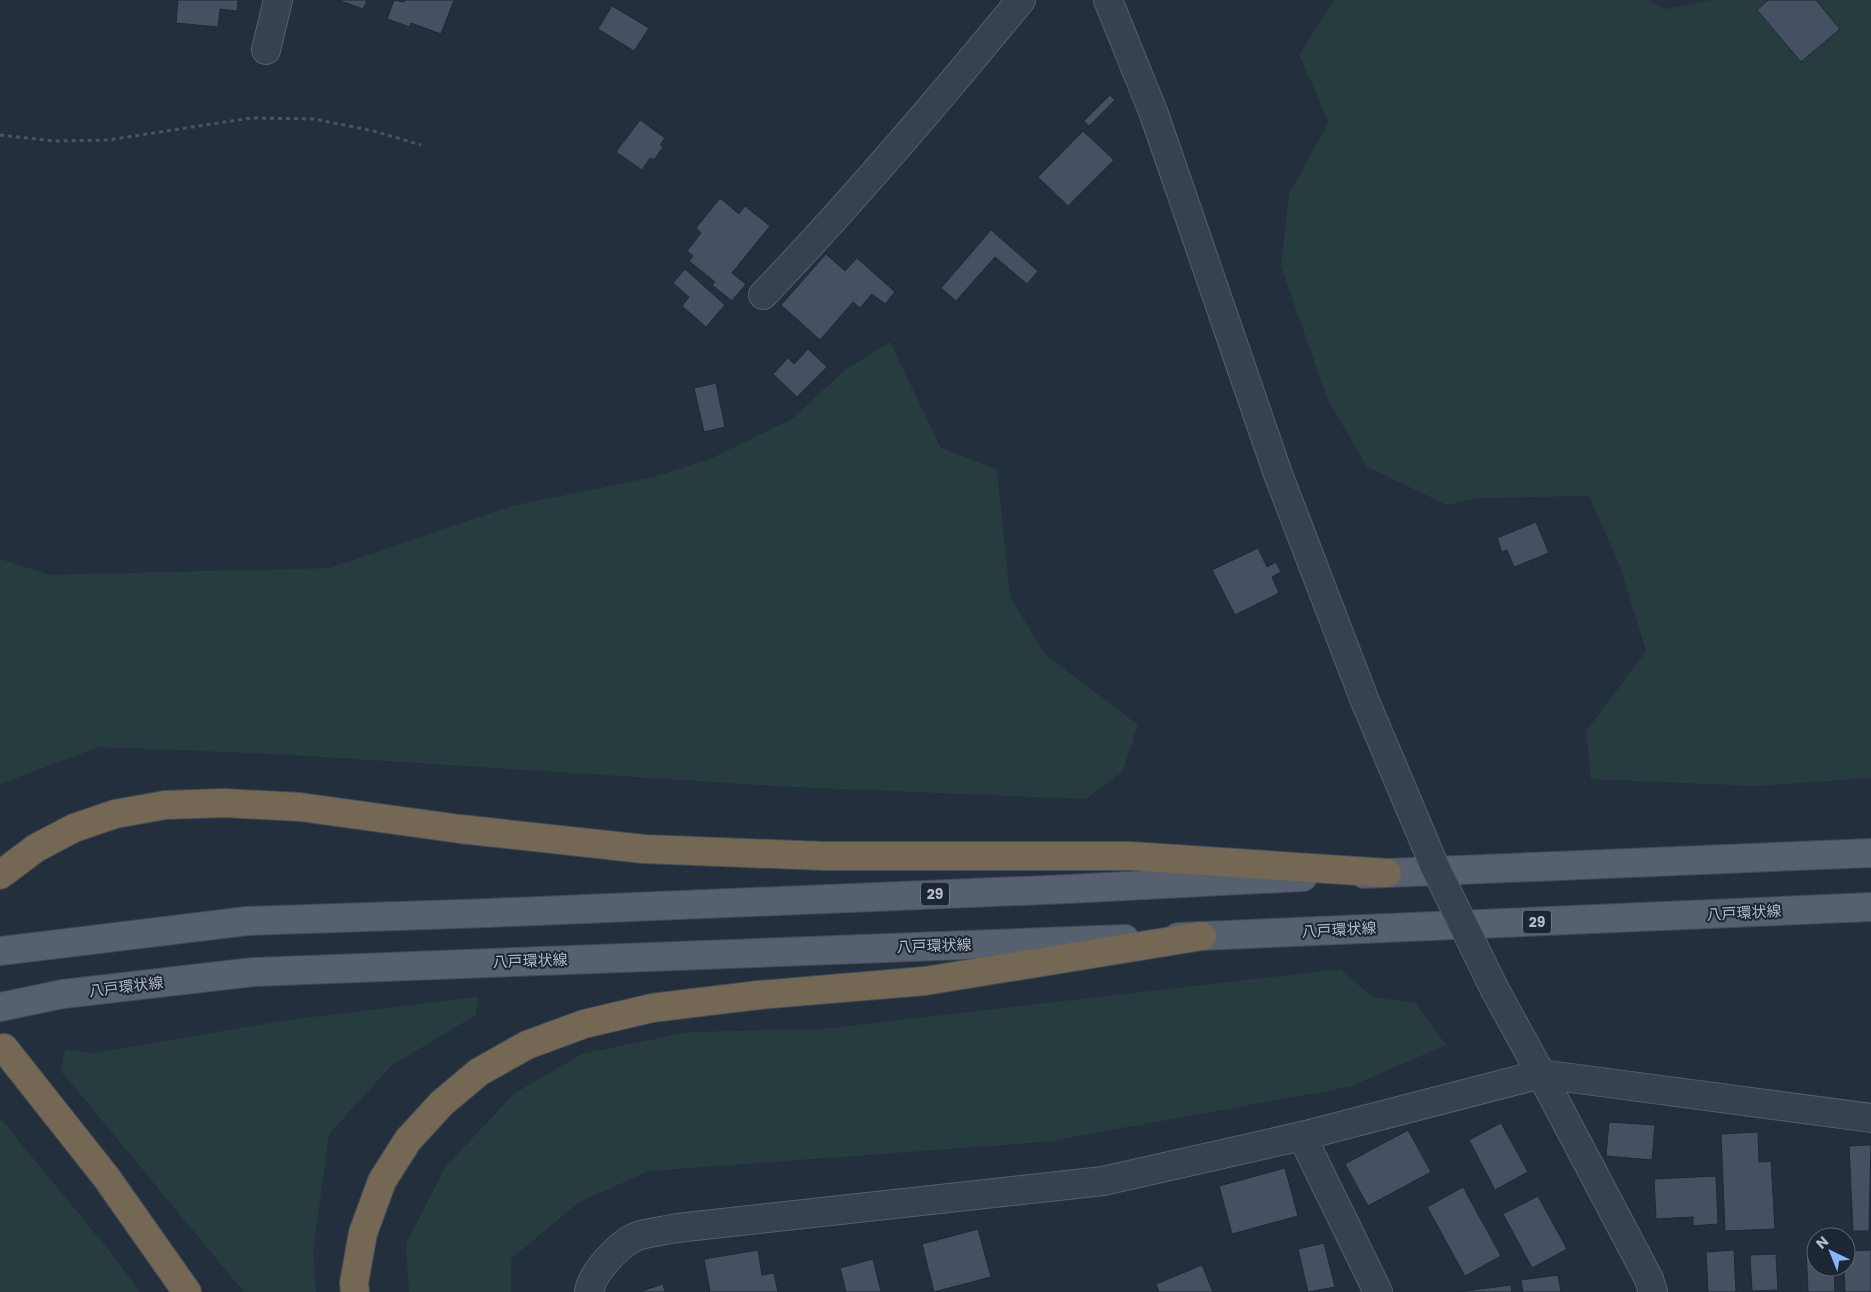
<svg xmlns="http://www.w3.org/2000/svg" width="1871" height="1292" viewBox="0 0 1871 1292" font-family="Poppins,'Noto Sans JP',sans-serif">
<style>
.green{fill:#263c3f}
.building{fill:#455162;stroke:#1f2835}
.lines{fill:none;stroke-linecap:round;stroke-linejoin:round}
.minor-casing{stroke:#565f6c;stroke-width:30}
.tertiary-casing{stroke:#565f6c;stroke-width:30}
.primary-casing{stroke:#414a57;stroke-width:30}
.motorway-casing{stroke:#434c59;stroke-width:30}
.path{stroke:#44595c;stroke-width:3;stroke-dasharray:4 4;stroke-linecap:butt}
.minor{stroke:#38414e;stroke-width:28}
.tertiary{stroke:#38414e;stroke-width:28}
.primary{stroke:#56606e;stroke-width:28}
.motorway{stroke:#746855;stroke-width:28}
.tertiary-bridge-casing{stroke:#565f6c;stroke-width:30;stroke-linecap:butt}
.tertiary-bridge{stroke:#38414e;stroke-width:28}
.labels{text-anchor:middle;stroke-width:4;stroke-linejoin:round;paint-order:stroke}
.shield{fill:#1d2633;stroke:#878f9c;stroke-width:1}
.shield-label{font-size:14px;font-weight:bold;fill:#b4bcc9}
.street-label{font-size:15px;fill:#b4bcc9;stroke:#1d2633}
</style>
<rect width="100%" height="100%" fill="#242f3e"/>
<!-- green -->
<g class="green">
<polygon points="1334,0 1648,0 1665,9 1711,0 1871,0 1871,778 1756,786 1591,779 1586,731 1646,651 1620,566 1589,496 1479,498 1447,505 1367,467 1327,398 1281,266 1289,194 1329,122 1299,55"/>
<polygon points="890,342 941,448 997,469 1010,597 1045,654 1138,725 1122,772 1086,799 793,787 277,754 99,747 0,784 0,559 50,575 329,568 512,506 654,477 710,459 792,419 846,369"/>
<polygon points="1341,969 1372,997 1415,1003 1446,1045 1349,1087 1045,1142 649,1171 578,1203 511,1259 511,1292 409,1292 406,1244 446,1166 515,1093 582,1054 688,1032 822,1029"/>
<polygon points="478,997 476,1015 391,1066 329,1134 313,1252 316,1292 244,1292 61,1071 65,1050 95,1053 287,1020"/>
<polygon points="0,1118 115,1258 140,1292 0,1292"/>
</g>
<!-- building -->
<g class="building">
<polygon points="178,0 238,0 237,11 220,9 218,27 176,23"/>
<polygon points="338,0 367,0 363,9"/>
<polygon points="394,0 404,2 405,0 454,0 441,34 411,23 410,27 387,19"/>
<polygon points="1768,0 1816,0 1840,29 1801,62 1757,10"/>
<polygon points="612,6 649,28 634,51 598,29"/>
<polygon points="1110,95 1115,100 1089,126 1084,121"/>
<polygon points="640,120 665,138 660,145 663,147 654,160 650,158 642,170 616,152"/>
<polygon points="1083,131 1114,160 1068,206 1038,177"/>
<polygon points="720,198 739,214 745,206 770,226 732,273 746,284 732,301 712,285 715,282 689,261 693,256 687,251 701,233 696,228"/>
<polygon points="991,230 1038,271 1027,284 995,257 956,301 941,288"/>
<polygon points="826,254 845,271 857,258 895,292 885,304 872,294 860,308 853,302 820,340 781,305"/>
<polygon points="685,269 725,305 706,327 682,306 689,297 673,283"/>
<polygon points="808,349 827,367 797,397 773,374 788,358 794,364"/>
<polygon points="716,383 725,427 704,432 694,388"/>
<polygon points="1536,522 1549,553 1514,567 1507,550 1502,552 1497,538"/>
<polygon points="1258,548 1267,567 1276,562 1281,572 1272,577 1279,593 1235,615 1212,570"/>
<polygon points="1609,1122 1655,1125 1652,1160 1606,1156"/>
<polygon points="1501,1123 1528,1172 1495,1190 1469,1140"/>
<polygon points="1408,1130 1431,1172 1368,1206 1345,1164"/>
<polygon points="1758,1132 1759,1162 1771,1161 1775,1229 1725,1231 1721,1134"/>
<polygon points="1866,1145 1871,1145 1869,1231 1853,1231 1849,1146"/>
<polygon points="1285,1168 1298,1216 1232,1234 1219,1186"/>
<polygon points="1716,1176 1718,1224 1693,1226 1693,1217 1656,1219 1654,1179"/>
<polygon points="1463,1187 1501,1256 1465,1276 1427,1207"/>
<polygon points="1538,1196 1567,1249 1532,1268 1503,1214"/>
<polygon points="978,1229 991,1277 934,1292 922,1244"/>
<polygon points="1324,1243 1335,1287 1308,1292 1298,1249"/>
<polygon points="1816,1248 1816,1267 1834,1267 1835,1292 1808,1292 1806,1249"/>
<polygon points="758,1250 762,1275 774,1273 778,1292 710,1292 704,1259"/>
<polygon points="1734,1250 1736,1292 1708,1292 1706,1252"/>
<polygon points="1871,1250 1871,1292 1845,1292 1844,1267 1846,1267 1846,1251"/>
<polygon points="1776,1254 1778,1290 1752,1291 1750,1255"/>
<polygon points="873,1259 881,1292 846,1292 840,1268"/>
<polygon points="1202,1265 1213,1292 1159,1292 1156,1284"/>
<polygon points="1558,1275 1561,1292 1523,1292 1521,1280"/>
<polygon points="663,1284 665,1292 639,1292"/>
<polygon points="1511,1285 1512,1292 1457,1292"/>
</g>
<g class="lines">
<defs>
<g id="minor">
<polyline points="266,50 278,0"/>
<path d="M763 295C854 200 938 101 1021 0"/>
<polyline points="1302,1136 1378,1292"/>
<path d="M589 1292C591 1274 618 1245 635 1237 647 1232 664 1231 677 1228L1103 1181 1302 1136 1541 1074 1871 1118"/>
</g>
<g id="tertiary">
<polyline points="1108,0 1154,114 1278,474 1365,701"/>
<polyline points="1495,990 1541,1074 1649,1279 1653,1292"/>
</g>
<g id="primary">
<polyline points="1364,874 1871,853"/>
<polyline points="1178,937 1871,907"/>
<polyline points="0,951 247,921 488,913 1068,889 1303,877"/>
<polyline points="0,1007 63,994 253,972 1125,939"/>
</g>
<g id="motorway">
<polyline points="0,875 36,848 74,828 115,814 165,805 224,803 300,807 460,829 644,849 824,856 1130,856 1387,873"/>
<polyline points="4,1048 106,1177 187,1292"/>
<polyline points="355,1292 354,1283 363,1233 382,1181 408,1140 442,1103 479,1072 527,1045 584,1024 652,1008 759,995 925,981 1202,936"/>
</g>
</defs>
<!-- minor casing -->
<use href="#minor" class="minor-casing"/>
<!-- tertiary casing -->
<use href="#tertiary" class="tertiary-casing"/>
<!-- primary casing -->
<use href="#primary" class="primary-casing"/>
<!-- motorway casing -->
<use href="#motorway" class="motorway-casing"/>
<!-- path -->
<polyline class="path" points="0,135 54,141 108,140 251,118 314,119 374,131 421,145"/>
<!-- minor -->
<use href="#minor" class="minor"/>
<!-- tertiary -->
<use href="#tertiary" class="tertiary"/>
<!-- primary -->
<use href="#primary" class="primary"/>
<!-- motorway -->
<use href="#motorway" class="motorway"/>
<defs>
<polyline id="tertiary-bridge" points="1365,701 1435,867 1495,990"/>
</defs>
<!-- tertiary-bridge casing -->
<use href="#tertiary-bridge" class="tertiary-bridge-casing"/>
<!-- tertiary-bridge -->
<use href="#tertiary-bridge" class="tertiary-bridge"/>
</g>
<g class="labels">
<!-- shield labels -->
<g class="shield">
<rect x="921" y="882.5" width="28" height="23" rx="4"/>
<rect x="1523" y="910.5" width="28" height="23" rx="4"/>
</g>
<g class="shield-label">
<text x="935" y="899">29</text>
<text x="1537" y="927">29</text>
</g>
<!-- street labels -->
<g class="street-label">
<text transform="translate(1744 913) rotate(-3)" y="5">八戸環状線</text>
<text transform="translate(1339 930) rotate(-3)" y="5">八戸環状線</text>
<text transform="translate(934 946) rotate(-2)" y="5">八戸環状線</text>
<text transform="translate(530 961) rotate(-2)" y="5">八戸環状線</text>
<text transform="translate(126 987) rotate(-7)" y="5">八戸環状線</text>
</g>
</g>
<!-- north arrow -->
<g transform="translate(1831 1252) rotate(317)"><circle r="24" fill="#1d2633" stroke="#59626f"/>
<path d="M0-4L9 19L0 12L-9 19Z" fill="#8ab4f8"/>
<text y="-8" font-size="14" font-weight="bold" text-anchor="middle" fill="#b4bcc9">N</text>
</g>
</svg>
